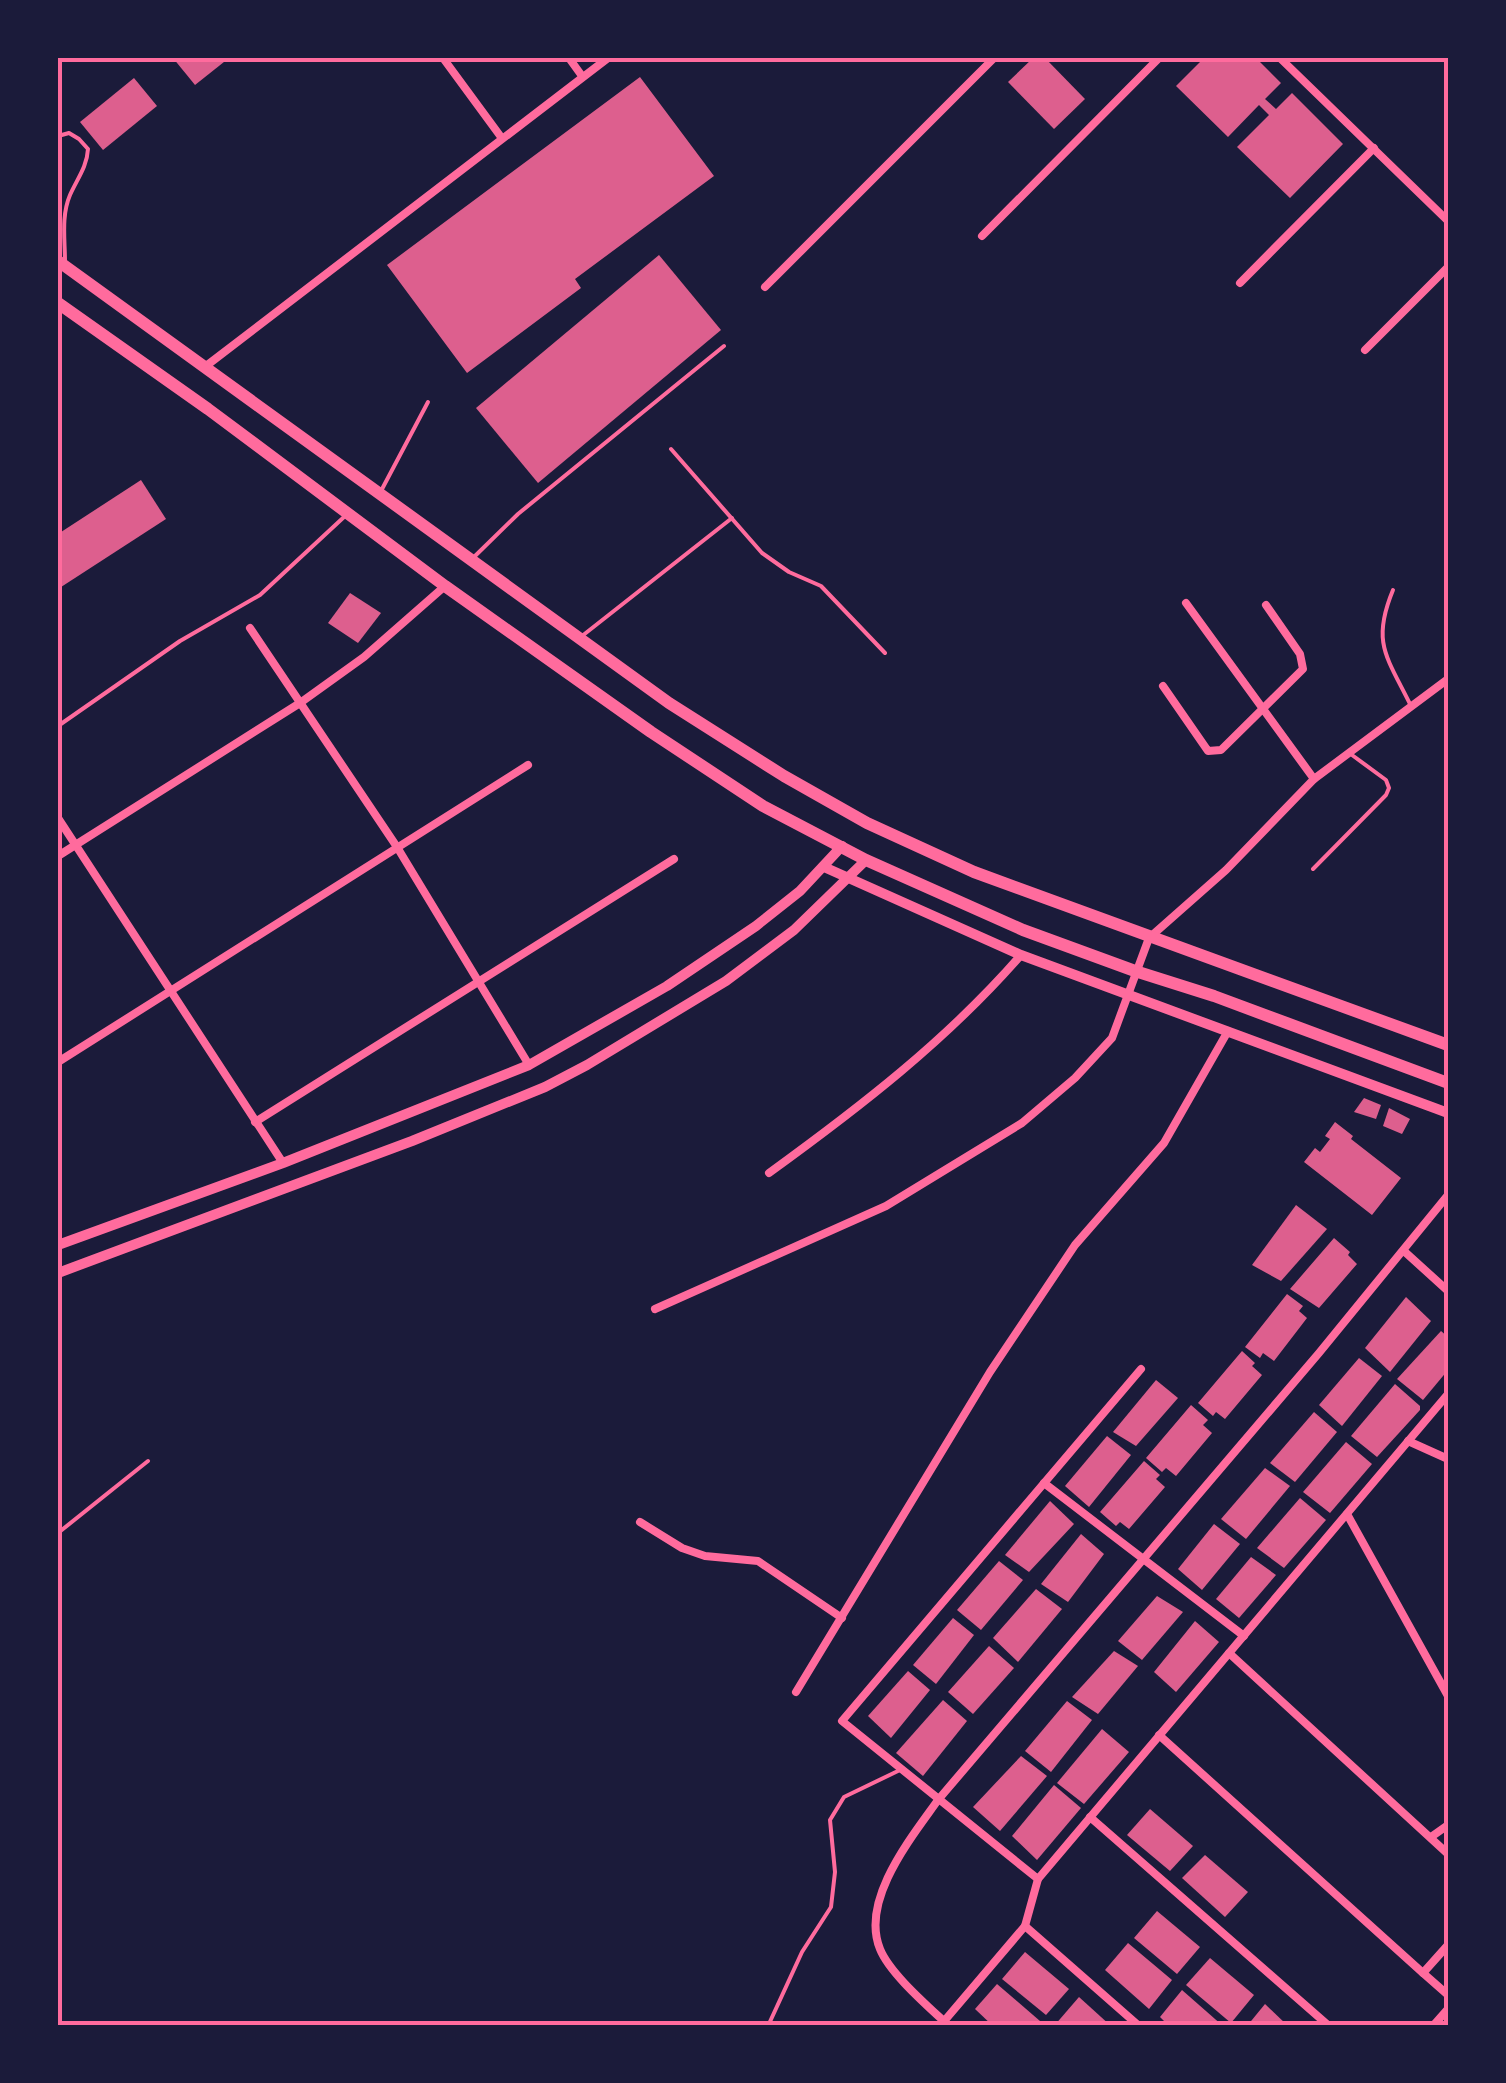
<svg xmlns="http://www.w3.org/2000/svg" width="1506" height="2083" viewBox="0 0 1506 2083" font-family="Jost,sans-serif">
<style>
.building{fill:#dd5f8e}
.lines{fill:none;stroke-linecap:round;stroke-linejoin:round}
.service{stroke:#ff6b9d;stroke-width:4}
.minor{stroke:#ff6b9d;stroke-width:8}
.tertiary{stroke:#ff6b9d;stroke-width:10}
.primary{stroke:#ff6b9d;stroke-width:12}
.neatline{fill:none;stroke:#ff6b9d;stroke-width:4}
</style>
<rect width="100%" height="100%" fill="#1b1b3a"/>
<!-- building -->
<g class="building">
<polygon points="173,58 229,58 195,85"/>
<polygon points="1033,58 1045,58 1085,99 1054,129 1008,82"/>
<polygon points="1204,58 1256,58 1281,83 1265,99 1276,109 1292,93 1343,144 1290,198 1237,147 1269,115 1259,105 1228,137 1176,86"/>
<polygon points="640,77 714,176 575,279 581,288 467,373 387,265"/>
<polygon points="134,78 157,106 103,150 80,122"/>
<polygon points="659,255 721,330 538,483 476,408"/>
<polygon points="141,480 166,519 58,589 58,534"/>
<polygon points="350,593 381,613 358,643 328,623"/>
<polygon points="1364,1098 1381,1105 1376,1119 1354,1112"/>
<polygon points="1389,1108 1410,1119 1402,1134 1383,1126"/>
<polygon points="1335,1122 1353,1136 1351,1139 1401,1178 1372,1215 1304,1162 1315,1148 1320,1152 1330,1139 1325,1136"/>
<polygon points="1296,1205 1327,1229 1281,1281 1252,1265"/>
<polygon points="1334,1238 1350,1252 1348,1255 1357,1264 1319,1308 1290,1289"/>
<polygon points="1287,1294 1303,1306 1299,1311 1307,1318 1274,1361 1263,1353 1260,1358 1245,1347"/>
<polygon points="1406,1297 1431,1321 1390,1372 1365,1348"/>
<polygon points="1441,1331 1448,1337 1448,1370 1423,1400 1397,1379"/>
<polygon points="1242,1351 1255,1363 1252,1366 1262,1375 1225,1419 1216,1412 1213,1416 1198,1403"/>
<polygon points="1359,1358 1382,1376 1342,1426 1319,1405"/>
<polygon points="1156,1380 1178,1398 1136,1446 1113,1432"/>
<polygon points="1395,1384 1420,1406 1420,1410 1377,1457 1351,1436"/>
<polygon points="1191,1405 1208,1420 1203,1425 1212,1433 1176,1476 1166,1468 1162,1472 1146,1458"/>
<polygon points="1314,1412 1337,1432 1295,1482 1270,1463"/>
<polygon points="1107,1436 1131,1455 1089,1507 1065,1486"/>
<polygon points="1346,1442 1372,1464 1330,1513 1303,1492"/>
<polygon points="1144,1461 1160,1475 1156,1479 1165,1487 1129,1529 1120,1522 1116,1526 1100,1512"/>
<polygon points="1265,1468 1290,1486 1246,1539 1221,1519"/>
<polygon points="1300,1498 1326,1520 1284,1568 1257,1548"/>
<polygon points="1050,1501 1074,1524 1029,1572 1005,1555"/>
<polygon points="1214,1524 1240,1544 1202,1590 1178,1569"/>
<polygon points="1081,1534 1104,1554 1068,1602 1041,1584"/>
<polygon points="1251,1557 1276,1575 1239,1618 1216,1599"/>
<polygon points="999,1561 1023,1580 981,1630 957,1610"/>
<polygon points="1036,1589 1062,1609 1018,1662 993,1638"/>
<polygon points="1157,1596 1183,1612 1142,1660 1118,1641"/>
<polygon points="953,1618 974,1635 936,1684 913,1665"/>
<polygon points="1195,1621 1219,1642 1176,1692 1154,1672"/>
<polygon points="989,1646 1014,1668 973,1714 948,1692"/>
<polygon points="1114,1651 1138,1666 1098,1714 1072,1697"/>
<polygon points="908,1671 930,1690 891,1738 868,1716"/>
<polygon points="943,1700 967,1721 923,1776 896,1753"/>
<polygon points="1067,1701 1092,1720 1051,1772 1025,1751"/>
<polygon points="1102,1729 1129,1752 1084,1804 1057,1783"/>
<polygon points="1021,1756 1047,1776 1000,1831 973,1807"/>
<polygon points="1054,1785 1081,1808 1037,1860 1012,1836"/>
<polygon points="1150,1809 1193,1846 1170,1871 1127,1835"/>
<polygon points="1205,1855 1248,1892 1225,1917 1182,1878"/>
<polygon points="1157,1911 1200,1947 1177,1974 1134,1938"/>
<polygon points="1128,1943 1172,1980 1149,2009 1105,1970"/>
<polygon points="1025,1952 1069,1989 1046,2015 1002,1979"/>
<polygon points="1210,1958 1254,1995 1231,2023 1186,1985"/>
<polygon points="997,1984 1040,2021 1036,2026 993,2026 975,2009"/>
<polygon points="1182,1990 1223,2026 1169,2026 1160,2017"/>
<polygon points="1079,1997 1111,2026 1054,2026"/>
<polygon points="1265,2004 1288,2026 1247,2026"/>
</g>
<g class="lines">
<!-- service -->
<g class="service">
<path d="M58 136 69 133 79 139 88 149C87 167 77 179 70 195 61 216 65 240 65 262"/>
<polyline points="671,449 762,553 789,572 821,586 885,653"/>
<polyline points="381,491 428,402"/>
<polyline points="475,556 518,514 724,346"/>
<path d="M1393 590C1371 643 1387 657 1411 706"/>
<polyline points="582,636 732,518"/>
<polyline points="58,726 180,641 260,595 344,517"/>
<polyline points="1313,869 1386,795 1389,788 1386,780 1352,755"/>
<polyline points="58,1533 148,1461"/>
<polyline points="768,2026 802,1952 831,1907 835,1872 830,1820 844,1797 900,1770"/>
</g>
<!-- minor -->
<g class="minor">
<polyline points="443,58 501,137"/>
<polyline points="569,58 582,76"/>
<polyline points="1280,58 1448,221"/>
<polyline points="982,236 1159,58"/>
<polyline points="1240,283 1374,148"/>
<polyline points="765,287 994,58"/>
<polyline points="1365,350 1448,267"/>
<polyline points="206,366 608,58"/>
<polyline points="1186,603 1314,779"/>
<polyline points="250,628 397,847 529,1065"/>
<polyline points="1163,686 1208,751 1221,750 1303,669 1300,654 1266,605"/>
<polyline points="58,818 283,1163"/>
<polyline points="58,856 300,703 364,657 445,586"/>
<polyline points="58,1062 528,765"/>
<polyline points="255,1122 674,859"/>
<path d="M769 1173C860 1107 947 1040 1021 955"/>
<polyline points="1405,1252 1448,1291"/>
<polyline points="655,1309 886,1206 1022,1123 1075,1078 1112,1038 1149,938 1226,870 1314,779 1448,679"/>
<polyline points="1141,1369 842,1721 1038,1879 1448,1394"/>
<polyline points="1408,1441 1448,1459"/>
<polyline points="1044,1483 1244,1636"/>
<polyline points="1347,1514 1448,1696"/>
<polyline points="640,1522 682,1548 705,1556 758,1561 842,1618"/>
<polyline points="1229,1653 1448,1854"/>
<polyline points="796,1692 990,1372 1075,1245 1164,1143 1228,1031"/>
<polyline points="1159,1735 1423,1973"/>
<polyline points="1090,1817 1329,2026"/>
<polyline points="1431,1837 1448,1825"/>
<polyline points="1025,1926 1139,2026"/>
<polyline points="1448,1945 1423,1973 1448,1995"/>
<polyline points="940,2026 1025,1926 1038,1879"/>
<path d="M949 2026C929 2007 890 1974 880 1949 860 1900 911 1838 938 1800L1319 1353 1448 1195"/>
<polyline points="1433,2026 1448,2009"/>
</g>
<!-- tertiary -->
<g class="tertiary">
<polyline points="824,867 1021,955 1448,1113"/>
<polyline points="58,1245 283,1163 529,1065 667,986 756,926 800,891 842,846"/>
<polyline points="58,1273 412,1141 545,1087 587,1065 726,981 794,930 866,860"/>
</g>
<!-- primary -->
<g class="primary">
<polyline points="58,261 669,703 784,776 867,823 974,872 1448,1045"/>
<polyline points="58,303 208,409 445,586 651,732 763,806 866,860 1023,930 1135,971 1214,996 1448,1083"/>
</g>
</g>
<!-- border -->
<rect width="1506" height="2083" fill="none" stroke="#1b1b3a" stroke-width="120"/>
<rect x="60" y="60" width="1386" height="1963" class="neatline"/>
</svg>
